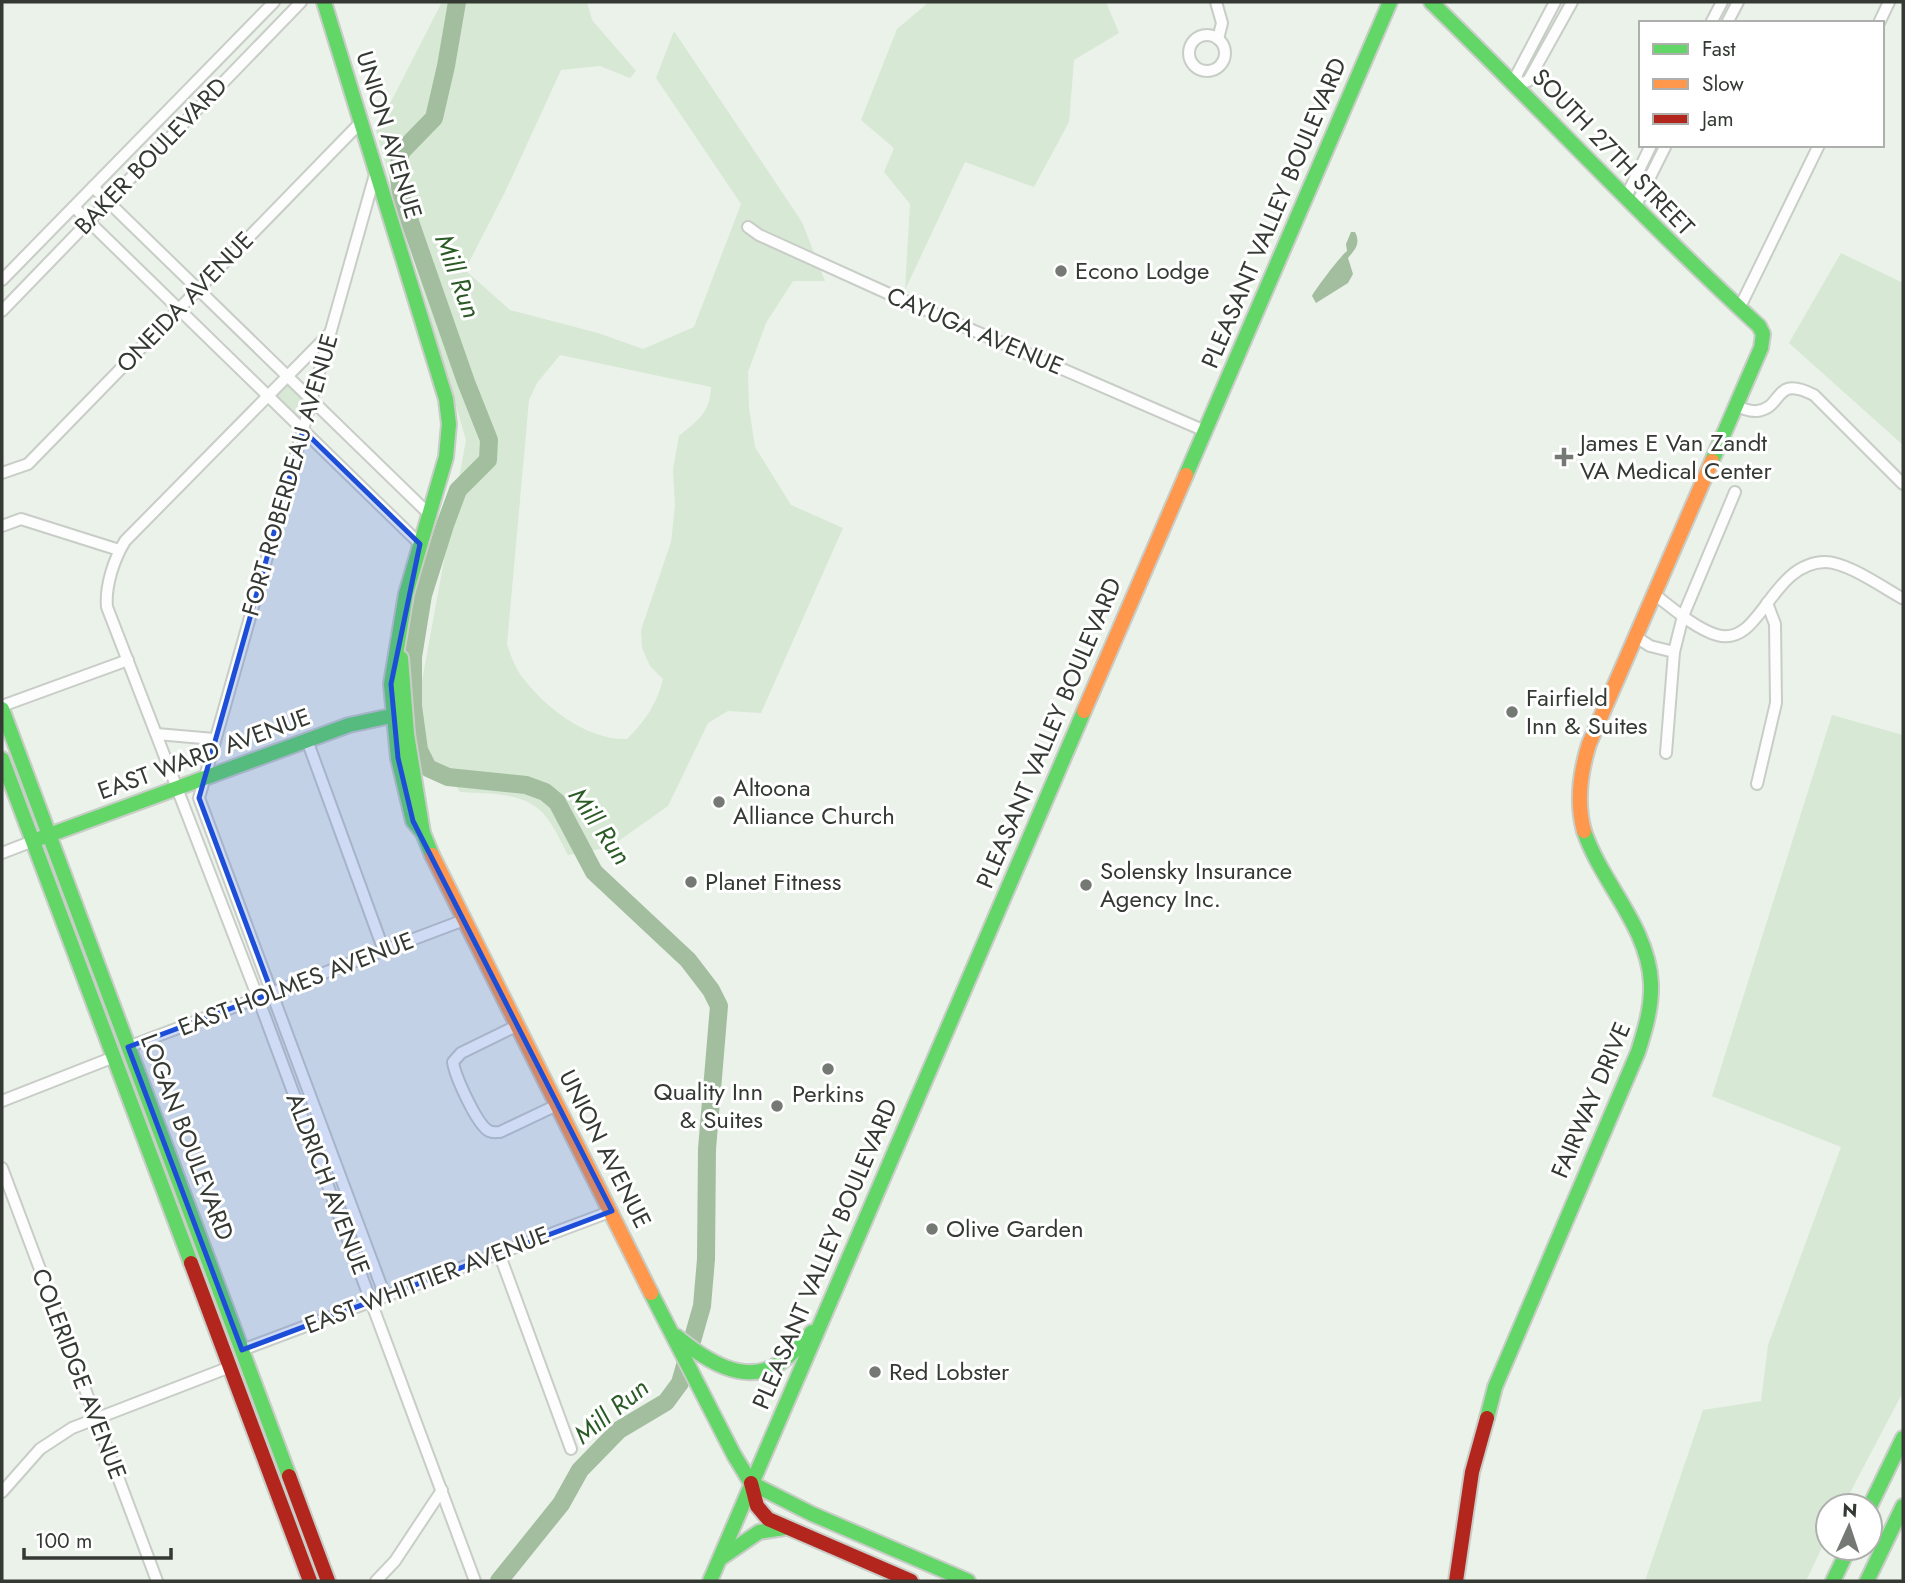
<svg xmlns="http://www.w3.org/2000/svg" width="1905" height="1583" viewBox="0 0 1905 1583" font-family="Jost,sans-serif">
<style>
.green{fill:#d7e8d5;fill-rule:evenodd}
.water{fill:#a3be9f}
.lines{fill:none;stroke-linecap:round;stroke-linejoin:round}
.river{stroke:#a3be9f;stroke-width:18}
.street-casing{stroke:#c8cdc7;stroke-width:14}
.fast-casing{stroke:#c8cdc7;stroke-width:18}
.slow-casing{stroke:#c8cdc7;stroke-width:18}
.jam-casing{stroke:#c8cdc7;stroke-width:18}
.street{stroke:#fcfdfc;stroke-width:10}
.fast{stroke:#63d668;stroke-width:14}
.slow{stroke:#ff974d;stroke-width:14}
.jam{stroke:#b3261e;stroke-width:14}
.marked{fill:#1d4ed8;fill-opacity:0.2;stroke:#1d4ed8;stroke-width:5;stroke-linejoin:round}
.poi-dot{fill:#747a73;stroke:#fff;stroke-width:2.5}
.labels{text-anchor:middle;stroke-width:6;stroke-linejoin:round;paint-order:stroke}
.street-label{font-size:24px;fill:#343933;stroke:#fff}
.poi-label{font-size:24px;fill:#343933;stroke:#fff;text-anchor:start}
.water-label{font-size:26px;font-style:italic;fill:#2a5b25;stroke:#fff}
</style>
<rect width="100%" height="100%" fill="#ebf2ea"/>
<!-- green -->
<g class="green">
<path d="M442 2H587L592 20 636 71 630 78 600 66 561 70 505 192 465 270 510 310 598 333 643 349 694 327 741 204 656 78 674 31 802 222 825 281H793L766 323 748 372 749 408 755 447 791 505 843 528 761 713 728 711 708 723 668 806 610 847 568 855C561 842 553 824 543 813 521 791 488 794 460 792L446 771 427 758 415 719 466 440 376 131ZM560 355 711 387C710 413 698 420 679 436L673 469 675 506 671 542 641 630 642 648 650 666 663 679C657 704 645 721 627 739 587 740 547 709 523 678 515 668 511 656 507 644L529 400 537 383Z"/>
<polygon points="929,2 1106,2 1119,33 1074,60 1069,122 1034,187 965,162 905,290 910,204 884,172 894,148 861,120 897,29"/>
<polygon points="1841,253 1901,282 1903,279 1903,445 1789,343"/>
<polygon points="286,383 304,400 306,403 300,420 275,396"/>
<polygon points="1832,715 1903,735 1903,1392 1843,1506 1828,1506 1828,1535 1806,1581 1645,1581 1703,1410 1761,1401 1768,1345 1841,1147 1712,1096"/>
</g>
<!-- water -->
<path class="water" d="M1351 232H1355C1361 244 1355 249 1348 258L1353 274 1348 283 1316 303 1312 296C1314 291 1342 254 1347 251L1346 244Z"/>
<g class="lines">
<!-- river -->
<polyline class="river" points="457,2 446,66 434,118 401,152 398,169 401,196 466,382 489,440 488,460 458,490 445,525 423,595 413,657 413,706 419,750 428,768 448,777 526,785 545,792 557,802 594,872 688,960 711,990 719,1006 707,1149 706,1259 702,1306 680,1383 666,1402 619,1430 580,1470 561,1504 499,1581"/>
<defs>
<g id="street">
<polyline points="1216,2 1222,23 1218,39"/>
<polyline points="1555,2 1517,74 1516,85 1528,81 1572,2"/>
<polyline points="1711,23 1722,2"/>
<polyline points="1727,23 1738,2"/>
<polyline points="1879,23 1889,2"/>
<circle cx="1207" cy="53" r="18"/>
<polyline points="376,171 199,798 385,1296"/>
<polyline points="93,187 429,514"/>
<polyline points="1626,197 1651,145"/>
<polyline points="74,207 420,544"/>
<polyline points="1635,207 1666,145"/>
<polyline points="748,227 759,235 887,293 1205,431"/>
<polyline points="2,280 274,2"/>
<polyline points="1739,309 1819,145"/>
<polyline points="2,311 301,2"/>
<path d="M330 333 125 541C114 559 105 586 107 607L258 998 475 1581"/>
<path d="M1735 406C1742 408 1750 412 1757 411 1784 408 1773 374 1814 395L1903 484"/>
<polyline points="2,473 28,464 362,121"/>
<polyline points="2,526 21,519 119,550"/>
<path d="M1654 594C1671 607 1696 629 1717 635 1761 648 1770 563 1825 562 1847 562 1882 587 1902 598"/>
<polyline points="1636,637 1650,646 1674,652"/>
<polyline points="2,706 128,660"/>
<polyline points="157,734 214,739"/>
<polyline points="307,740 384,951"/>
<polyline points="1666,753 1674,652 1683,616 1735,492"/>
<polyline points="1757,784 1776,703 1775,624 1767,603"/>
<polyline points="2,853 33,841"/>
<path d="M516 1026 461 1053 453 1062C455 1076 477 1125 489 1131 493 1133 496 1132 500 1132L557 1105"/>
<polyline points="128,1047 464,920"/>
<polyline points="2,1101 114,1057"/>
<polyline points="2,1168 157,1581"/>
<polyline points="499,1253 571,1449"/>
<polyline points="242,1350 612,1211"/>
<polyline points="2,1492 40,1449 72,1428 230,1367"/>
<polyline points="376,1581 395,1561 442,1490"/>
</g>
<g id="fast">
<polyline points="324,2 446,399 449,424 446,457 406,594 391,684 398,758 413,821 423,833 432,855"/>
<path d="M1431 2C1541 109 1646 222 1759 326L1763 334 1761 348 1712 461"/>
<polyline points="1186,475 1390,2"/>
<polyline points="401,658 407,734 423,833"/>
<polyline points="2,709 289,1476"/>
<polyline points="2,759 191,1263"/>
<polyline points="41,838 349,725 405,713"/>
<polyline points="651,1293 734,1455 751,1483"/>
<path d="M676 1336C704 1359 744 1387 780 1363 792 1355 802 1343 812 1332"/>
<path d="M1487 1418 1495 1387 1638 1052C1645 1030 1652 1007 1651 983 1648 926 1602 884 1584 831"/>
<polyline points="751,1483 812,1514 968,1581"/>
<polyline points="1870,1506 1903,1438"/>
<polyline points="721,1558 759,1532 784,1528"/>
<polyline points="710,1581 1084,711"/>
<polyline points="1833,1581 1849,1548"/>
<polyline points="1867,1581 1903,1506"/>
</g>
<g id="slow">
<polyline points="1084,711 1186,475"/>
<path d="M1584 831C1576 802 1580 773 1589 744L1712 461"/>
<polyline points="432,855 651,1293"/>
</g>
<g id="jam">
<polyline points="191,1263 310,1581"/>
<polyline points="289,1476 328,1581"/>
<polyline points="751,1483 757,1506 768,1519 911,1581"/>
<polyline points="1456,1581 1472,1472 1487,1418"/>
</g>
</defs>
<!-- street casing -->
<use href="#street" class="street-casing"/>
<!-- fast casing -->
<use href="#fast" class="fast-casing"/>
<!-- slow casing -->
<use href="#slow" class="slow-casing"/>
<!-- jam casing -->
<use href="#jam" class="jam-casing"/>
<!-- street -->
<use href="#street" class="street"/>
<!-- fast -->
<use href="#fast" class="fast"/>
<!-- slow -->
<use href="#slow" class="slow"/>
<!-- jam -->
<use href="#jam" class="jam"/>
</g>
<!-- marked area -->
<path class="marked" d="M303 430 420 544 391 684 398 758 413 821 612 1211 242 1350 128 1047 272 993 199 798Z"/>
<!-- markers -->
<g class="poi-dot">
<circle cx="1061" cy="271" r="7"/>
<path d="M1560.5 446.5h7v7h7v7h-7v7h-7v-7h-7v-7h7z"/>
<circle cx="1512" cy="712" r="7"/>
<circle cx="719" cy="802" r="7"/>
<circle cx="691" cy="882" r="7"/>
<circle cx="1086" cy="885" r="7"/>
<circle cx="828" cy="1069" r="7"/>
<circle cx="777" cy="1106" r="7"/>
<circle cx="932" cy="1229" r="7"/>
<circle cx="875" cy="1372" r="7"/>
</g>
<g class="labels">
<!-- street labels -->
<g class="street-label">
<text transform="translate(389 135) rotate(73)" y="8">UNION AVENUE</text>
<text transform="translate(1613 152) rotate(46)" y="8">SOUTH 27TH STREET</text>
<text transform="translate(151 156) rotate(-46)" y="8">BAKER BOULEVARD</text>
<text transform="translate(1274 213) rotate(-67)" y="8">PLEASANT VALLEY BOULEVARD</text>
<text transform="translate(185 302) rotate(-46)" y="8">ONEIDA AVENUE</text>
<text transform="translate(975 331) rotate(23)" y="8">CAYUGA AVENUE</text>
<text transform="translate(290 475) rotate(-74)" y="8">FORT ROBERDEAU AVENUE</text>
<text transform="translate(1049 733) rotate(-67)" y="8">PLEASANT VALLEY BOULEVARD</text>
<text transform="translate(204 754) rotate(-20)" y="8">EAST WARD AVENUE</text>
<text transform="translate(296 984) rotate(-21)" y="8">EAST HOLMES AVENUE</text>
<text transform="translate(1591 1100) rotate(-67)" y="8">FAIRWAY DRIVE</text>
<text transform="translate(187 1137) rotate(69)" y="8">LOGAN BOULEVARD</text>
<text transform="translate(605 1149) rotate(63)" y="8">UNION AVENUE</text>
<text transform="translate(328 1184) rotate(69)" y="8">ALDRICH AVENUE</text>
<text transform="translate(825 1254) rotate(-67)" y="8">PLEASANT VALLEY BOULEVARD</text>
<text transform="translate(427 1280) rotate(-21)" y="8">EAST WHITTIER AVENUE</text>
<text transform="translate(79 1374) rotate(69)" y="8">COLERIDGE AVENUE</text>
</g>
<!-- poi labels -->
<g class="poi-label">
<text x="1075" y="279">Econo Lodge</text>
<text x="1580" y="451">James E Van Zandt<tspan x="1580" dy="28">VA Medical Center</tspan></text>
<text x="1526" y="706">Fairfield<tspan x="1526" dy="28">Inn &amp; Suites</tspan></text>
<text x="733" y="796">Altoona<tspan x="733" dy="28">Alliance Church</tspan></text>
<text x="1100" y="879">Solensky Insurance<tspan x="1100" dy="28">Agency Inc.</tspan></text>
<text x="705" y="890">Planet Fitness</text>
<text x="763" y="1100" text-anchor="end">Quality Inn<tspan x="763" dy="28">&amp; Suites</tspan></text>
<text x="828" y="1102" text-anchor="middle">Perkins</text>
<text x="946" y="1237">Olive Garden</text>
<text x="889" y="1380">Red Lobster</text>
</g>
<!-- water labels -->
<g class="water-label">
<text transform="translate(458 276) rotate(70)" y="9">Mill Run</text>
<text transform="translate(600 826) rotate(55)" y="9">Mill Run</text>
<text transform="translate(611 1411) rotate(-39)" y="9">Mill Run</text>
</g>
</g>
<!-- border -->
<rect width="1905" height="1583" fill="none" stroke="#343933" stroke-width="7"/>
<!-- legend -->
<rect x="1639" y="21" width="245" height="126" fill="#ffffff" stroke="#aeb0ad" stroke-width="2"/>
<rect x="1653" y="44" width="35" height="10" fill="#63d668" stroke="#aeb0ad" stroke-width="2"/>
<text x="1702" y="56" font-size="21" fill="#343933">Fast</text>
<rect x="1653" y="79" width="35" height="10" fill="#ff974d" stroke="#aeb0ad" stroke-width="2"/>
<text x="1702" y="91" font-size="21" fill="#343933">Slow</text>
<rect x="1653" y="114" width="35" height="10" fill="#b3261e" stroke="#aeb0ad" stroke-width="2"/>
<text x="1702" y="126" font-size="21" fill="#343933">Jam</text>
<!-- north arrow -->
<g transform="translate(1849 1527) rotate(3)"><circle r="33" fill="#ffffff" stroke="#aeb0ad" stroke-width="2"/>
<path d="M0-5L12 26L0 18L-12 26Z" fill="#747a73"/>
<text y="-10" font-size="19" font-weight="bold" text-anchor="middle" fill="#343933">N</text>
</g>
<!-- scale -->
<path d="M24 1548v10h147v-10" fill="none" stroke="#343933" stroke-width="3.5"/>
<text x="35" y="1548" font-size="21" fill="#343933" stroke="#ffffff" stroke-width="5" paint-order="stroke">100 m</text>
</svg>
